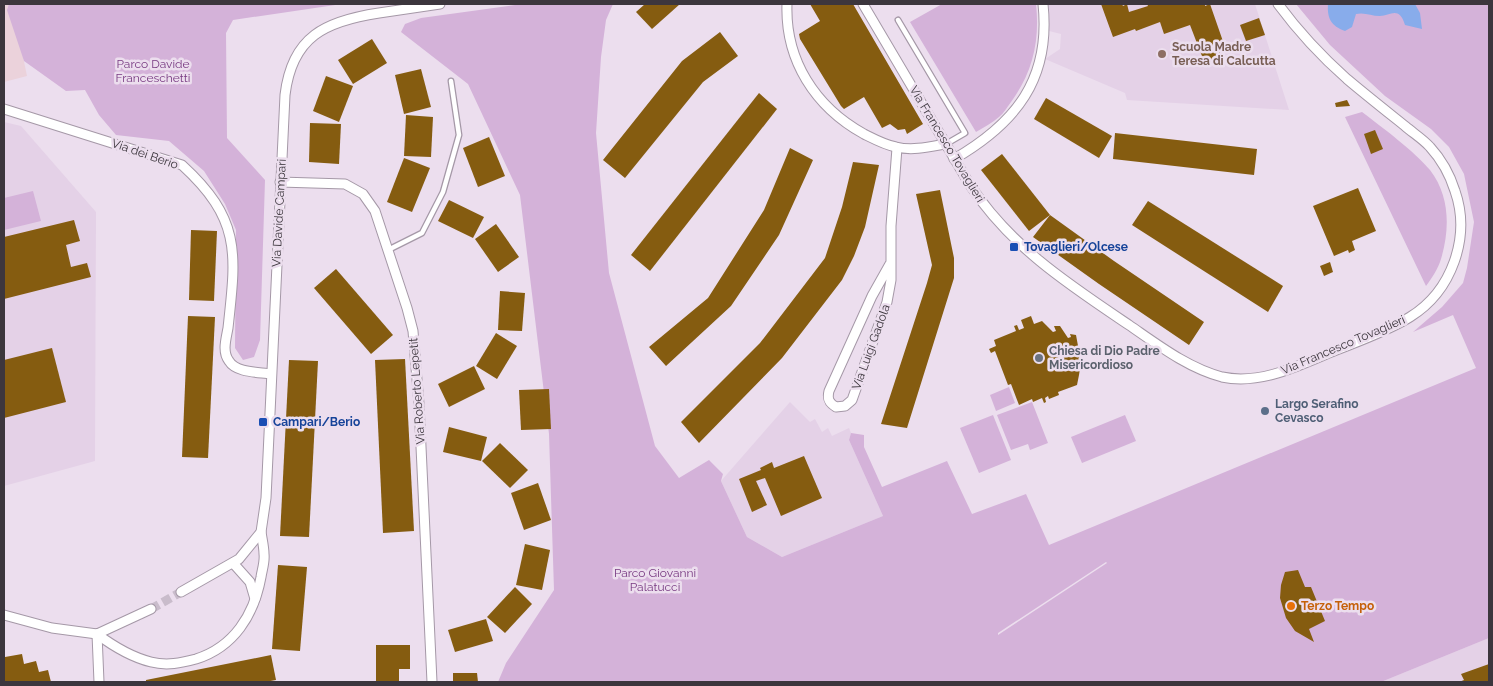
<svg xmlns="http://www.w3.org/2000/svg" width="1493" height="686" viewBox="0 0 1493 686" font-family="Raleway,sans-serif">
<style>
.commercial{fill:#ebd2db}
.built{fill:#e4d1e7}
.green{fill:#d4b2d9;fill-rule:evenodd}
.water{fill:#88aceb}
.building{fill:#855c10}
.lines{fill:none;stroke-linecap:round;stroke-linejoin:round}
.street-tunnel{stroke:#c9bccb;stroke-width:9;stroke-dasharray:9 4.5;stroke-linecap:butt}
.lane-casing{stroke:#a598a7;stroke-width:7}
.street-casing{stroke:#a598a7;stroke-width:11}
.lane{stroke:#fff;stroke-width:4.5}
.street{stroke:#fff;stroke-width:9}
.education-dot{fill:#8d6e63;stroke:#ecdeee;stroke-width:2}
.transit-dot{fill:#1a4fb4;stroke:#ecdeee;stroke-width:2}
.worship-dot{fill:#6b7280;stroke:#ecdeee;stroke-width:2}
.service-dot{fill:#5c6f8a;stroke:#ecdeee;stroke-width:2}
.food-dot{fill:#e8710a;stroke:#ecdeee;stroke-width:2}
.labels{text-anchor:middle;stroke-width:5;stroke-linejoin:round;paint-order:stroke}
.education-label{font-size:12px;font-weight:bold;fill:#785e54;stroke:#ecdeee;text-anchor:start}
.park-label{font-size:12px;fill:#773981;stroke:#ecdeee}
.street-label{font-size:12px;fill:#3c363d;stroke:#ecdeee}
.transit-label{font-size:12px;font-weight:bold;fill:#164399;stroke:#ecdeee;text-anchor:start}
.worship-label{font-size:12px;font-weight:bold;fill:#5b616d;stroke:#ecdeee;text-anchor:start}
.service-label{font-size:12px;font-weight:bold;fill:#4e5e75;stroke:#ecdeee;text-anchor:start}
.food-label{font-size:12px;font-weight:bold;fill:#c56008;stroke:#ecdeee;text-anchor:start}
</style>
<rect width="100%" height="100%" fill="#ecdeee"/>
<!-- commercial -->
<polygon class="commercial" points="4,4 12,4 27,76 4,82"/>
<!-- built -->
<g class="built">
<polygon points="1048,4 1255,4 1289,110 1127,100 1125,93 1045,59 1060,49 1061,34 1049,31"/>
<polygon points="4,122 21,126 96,212 95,461 4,486"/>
<polygon points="790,402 810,422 815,419 822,432 828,428 832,436 849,428 851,433 849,440 883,516 782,557 747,537 721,481"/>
<polygon points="1489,638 1489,682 1381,682"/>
</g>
<!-- green -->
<g class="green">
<polygon points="9,4 342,4 233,20 226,33 227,138 265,180 260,340 254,357 243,360 235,348 236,230 225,204 204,171 169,141 116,135 99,115 85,90 66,91 24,61 7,10"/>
<path d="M522 4H613L606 20 601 57 596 133 609 273 655 446 679 478 709 460 723 474 721 481 747 537 782 557 883 516 849 440 851 433 864 435V447L882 487 947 461 972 514 1026 494 1049 545 1476 368 1453 315 1413 332 1442 307 1463 283 1467 268 1474 222 1464 174 1449 147 1431 129 1385 96 1330 45 1296 4H1489V638L1381 682H498L506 663 554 590 549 434 520 195 468 84 401 32 405 24 421 18ZM1106 562 1107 563 998 635V633Z"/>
<path d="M942 4H1036C1040 40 1033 72 1011 102 1007 107 1004 113 999 117 992 123 984 127 976 132L910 22Z"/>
<path d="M1362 112C1383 128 1414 151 1430 170 1450 196 1450 229 1441 259 1438 269 1432 278 1426 286L1345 117Z"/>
<polygon points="33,191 41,221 4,230 4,198"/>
<polygon points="1009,387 1015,403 996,411 990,395"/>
<polygon points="1032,402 1048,443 1030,450 1028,444 1011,450 997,415"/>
<polygon points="993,415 1011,460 979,473 960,428"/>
<polygon points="1125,415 1136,441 1082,463 1071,437"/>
</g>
<!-- water -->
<path class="water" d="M1328 4H1415L1420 13 1422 29 1405 25C1399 5 1390 16 1380 16 1371 16 1365 12 1356 14L1352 27 1345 31C1331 26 1327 18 1328 4Z"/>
<!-- building -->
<g class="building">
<polygon points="645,4 680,4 652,29 636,12"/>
<polygon points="810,4 853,4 923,124 907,134 905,129 898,130 890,124 882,128 864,97 844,109 841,106 800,39 799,34 820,21"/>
<polygon points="1101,4 1122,4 1123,6 1127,4 1129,12 1148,6 1147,4 1205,4 1205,6 1210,4 1226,50 1216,54 1217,59 1205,64 1190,25 1164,34 1160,22 1136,31 1135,29 1113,37"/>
<polygon points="1259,18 1265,35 1246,41 1240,25"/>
<polygon points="720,32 738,56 703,82 625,178 603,160 682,61"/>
<polygon points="372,39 387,63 353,84 338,60"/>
<polygon points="421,69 431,107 404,114 395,75"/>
<polygon points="326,76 353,86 339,122 313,111"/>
<polygon points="759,93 777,109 650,271 631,255"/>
<polygon points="1046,98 1112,136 1099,158 1034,119"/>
<polygon points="1347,100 1350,106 1336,107 1335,103"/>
<polygon points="406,115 433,117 431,157 404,156"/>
<polygon points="310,123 341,124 339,164 309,162"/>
<polygon points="1375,130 1383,149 1371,154 1364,134"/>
<polygon points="1115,133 1257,149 1254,175 1113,159"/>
<polygon points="489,137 505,176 478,187 463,148"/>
<polygon points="790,148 813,160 779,235 731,306 666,366 649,347 708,298 764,210"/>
<polygon points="1002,154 1050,215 1029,231 981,170"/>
<polygon points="404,158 430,168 412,212 387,202"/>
<polygon points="853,162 879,165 865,227 854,256 842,280 782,358 699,443 681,422 760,343 825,258 842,207"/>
<polygon points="1358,188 1376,231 1352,241 1355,250 1349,253 1348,250 1334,256 1313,206"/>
<polygon points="940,190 954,258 954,278 907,428 881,424 927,283 932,265 916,194"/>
<polygon points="449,200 484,217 473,238 438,221"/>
<polygon points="1148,201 1283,286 1268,312 1132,225"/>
<polygon points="1050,215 1114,261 1204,322 1189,345 1099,284 1033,237"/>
<polygon points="74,220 80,241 66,245 71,267 87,263 91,277 4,299 4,237"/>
<polygon points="496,224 519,257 498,272 475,239"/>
<polygon points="191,230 217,231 214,301 189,300"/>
<polygon points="1330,262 1333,272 1324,276 1320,266"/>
<polygon points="336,269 393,335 371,354 314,288"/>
<polygon points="500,291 525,293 522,331 498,330"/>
<polygon points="188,316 215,317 208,458 182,457"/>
<polygon points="1031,316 1034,324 1042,321 1053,332 1056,331 1054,326 1060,326 1068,338 1071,337 1070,334 1076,335 1081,362 1079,375 1077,385 1058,392 1059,395 1049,399 1048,396 1045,398 1046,402 1044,403 1042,398 1033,402 1032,399 1019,405 1011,384 1008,385 995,351 991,353 989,349 996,346 994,340 1016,331 1014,326 1017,325 1019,330 1024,328 1021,320"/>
<polygon points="496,333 517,346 497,379 476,366"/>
<polygon points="52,348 66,402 4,418 4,360"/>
<polygon points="405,359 414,531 383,533 375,360"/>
<polygon points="289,360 318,361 309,537 280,536"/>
<polygon points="474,366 485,389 449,407 438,384"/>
<polygon points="549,389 551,429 521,430 519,390"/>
<polygon points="449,427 487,437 481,461 443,452"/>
<polygon points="500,443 528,470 510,488 482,461"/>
<polygon points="804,456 822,498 781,516 765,478 756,481 767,505 752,512 739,479 761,470 760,468 772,462 774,468"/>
<polygon points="538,483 551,520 524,530 511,493"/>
<polygon points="525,544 550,550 542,590 516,585"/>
<polygon points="278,565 307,567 300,651 272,649"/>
<polygon points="1298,570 1305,587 1311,587 1325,621 1309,629 1314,642 1295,631 1286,618 1280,598 1281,585 1285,572"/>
<polygon points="515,587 532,604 505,633 487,617"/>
<polygon points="486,619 493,641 455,652 448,630"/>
<polygon points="376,645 410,645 410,669 399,669 399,682 376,682"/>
<polygon points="22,654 24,664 36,661 39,672 48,670 51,682 4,682 5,657"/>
<polygon points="271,655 276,680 265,682 146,682 146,680"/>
<polygon points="1489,664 1489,682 1459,682 1464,680 1461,674"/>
<polygon points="453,673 477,673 478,682 453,682"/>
</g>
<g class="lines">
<!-- street-tunnel -->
<polyline class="street-tunnel" points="151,609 181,592"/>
<defs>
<g id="lane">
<polyline points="898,20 965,133 946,144"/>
<polyline points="388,250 422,233 443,192 459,135 451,81"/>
</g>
<g id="street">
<path d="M787 4C785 60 815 107 864 134 874 139 885 145 896 147 912 151 929 147 945 144"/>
<path d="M863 4 970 185C1011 247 1068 284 1129 325 1158 345 1188 368 1222 377 1259 385 1296 367 1329 353 1356 342 1386 332 1410 317 1452 291 1471 237 1455 191 1450 175 1441 159 1430 147 1423 139 1413 133 1405 126 1385 110 1366 95 1347 79 1321 56 1298 31 1278 4"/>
<path d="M4 109 182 165C242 220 236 254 228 328 226 339 222 352 229 361 236 373 259 372 271 374"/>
<path d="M954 159C1016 123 1051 79 1043 4"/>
<polyline points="280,182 345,184 363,194 375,211 407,308 413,331 419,404 432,682"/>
<path d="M890 264 872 296 829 391C827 399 829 403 836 407L845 406 852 400 887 302 891 280V226L897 148"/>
<polyline points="233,563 250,582 255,599"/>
<path d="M181 592 239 559 261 532 266 498 285 95C292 36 326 21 379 13 400 10 420 7 440 4"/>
<polyline points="4,615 52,628 97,634 151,609"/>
<path d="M97 634C113 646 131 657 151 662 167 666 181 663 196 659 234 647 254 615 261 577 262 570 265 562 264 554 264 547 262 539 261 532"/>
<polyline points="97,634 99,682"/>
</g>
</defs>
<!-- lane casing -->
<use href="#lane" class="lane-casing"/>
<!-- street casing -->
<use href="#street" class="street-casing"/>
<!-- lane -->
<use href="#lane" class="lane"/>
<!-- street -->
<use href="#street" class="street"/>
</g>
<!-- markers -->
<circle class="education-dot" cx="1162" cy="54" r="5"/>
<g class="transit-dot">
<rect x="1009" y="242" width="10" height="10" rx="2.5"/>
<rect x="258" y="417" width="10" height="10" rx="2.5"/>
</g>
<circle class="worship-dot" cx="1039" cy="358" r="5"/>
<circle class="service-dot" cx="1265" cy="411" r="5"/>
<circle class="food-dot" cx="1291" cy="606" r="5"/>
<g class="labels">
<!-- education labels -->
<g class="education-label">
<text x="1172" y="51">Scuola Madre<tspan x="1172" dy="14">Teresa di Calcutta</tspan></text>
</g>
<!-- park labels -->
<g class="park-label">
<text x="153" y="68">Parco Davide<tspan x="153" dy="14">Franceschetti</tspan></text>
<text x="655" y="577">Parco Giovanni<tspan x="655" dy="14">Palatucci</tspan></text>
</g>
<!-- street labels -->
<g class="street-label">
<text transform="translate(947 144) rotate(59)" y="4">Via Francesco Tovaglieri</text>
<text transform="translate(145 154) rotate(19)" y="4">Via dei Berio</text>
<text transform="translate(279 213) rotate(-87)" y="4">Via Davide Campari</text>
<text transform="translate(1343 345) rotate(-23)" y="4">Via Francesco Tovaglieri</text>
<text transform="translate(871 347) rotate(-70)" y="4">Via Luigi Gadola</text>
<text transform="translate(417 391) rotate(-94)" y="4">Via Roberto Lepetit</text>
</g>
<!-- transit labels -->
<g class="transit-label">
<text x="1024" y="251">Tovaglieri/Olcese</text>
<text x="273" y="426">Campari/Berio</text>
</g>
<!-- worship labels -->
<g class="worship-label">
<text x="1049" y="355">Chiesa di Dio Padre<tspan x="1049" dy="14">Misericordioso</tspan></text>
</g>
<!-- service labels -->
<g class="service-label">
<text x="1275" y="408">Largo Serafino<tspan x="1275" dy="14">Cevasco</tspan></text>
</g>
<!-- food labels -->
<g class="food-label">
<text x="1301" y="610">Terzo Tempo</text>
</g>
</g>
<!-- border -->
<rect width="1493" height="686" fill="none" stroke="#3c363d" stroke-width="10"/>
</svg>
